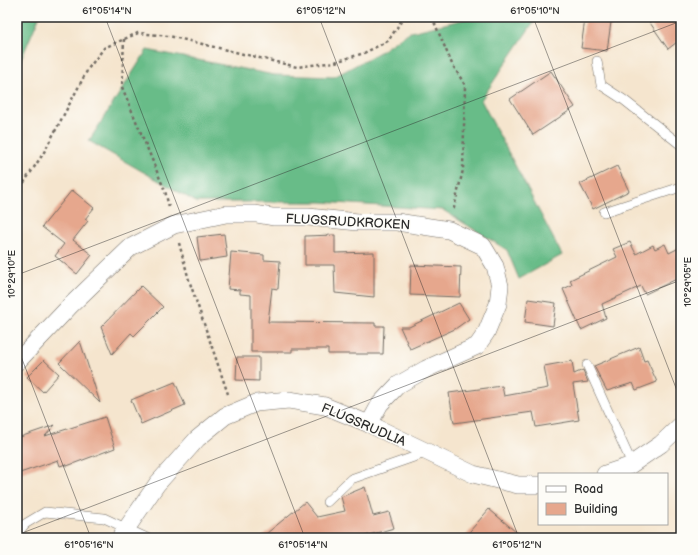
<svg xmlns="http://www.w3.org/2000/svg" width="698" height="555" viewBox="0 0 698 555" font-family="'Balsamiq Sans',sans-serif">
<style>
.forest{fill:#68bc88;stroke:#4a745a}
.building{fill:#e6a78d}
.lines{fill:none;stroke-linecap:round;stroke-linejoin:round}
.lane-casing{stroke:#726c64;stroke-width:10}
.street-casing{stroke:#726c64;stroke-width:18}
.path{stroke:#726c64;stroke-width:2.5;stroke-dasharray:3 3;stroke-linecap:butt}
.lane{stroke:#fff;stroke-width:9}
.street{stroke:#fff;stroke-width:17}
.ticks{fill:none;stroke:#2b2b2b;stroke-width:1;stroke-opacity:0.45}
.labels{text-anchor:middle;stroke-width:3;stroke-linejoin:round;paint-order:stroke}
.street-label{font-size:13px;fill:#2b2b2b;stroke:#fdfcf7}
.neatline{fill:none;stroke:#2b2b2b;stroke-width:1.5}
.ticks-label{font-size:10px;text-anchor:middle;fill:#2b2b2b}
</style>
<rect width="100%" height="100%" fill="#fdfcf7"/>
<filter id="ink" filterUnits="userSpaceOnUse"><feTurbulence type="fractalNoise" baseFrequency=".025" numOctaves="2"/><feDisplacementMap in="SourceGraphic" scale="8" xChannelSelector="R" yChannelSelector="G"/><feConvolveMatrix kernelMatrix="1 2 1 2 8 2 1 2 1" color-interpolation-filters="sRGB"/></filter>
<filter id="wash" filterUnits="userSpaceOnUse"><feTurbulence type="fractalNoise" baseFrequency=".012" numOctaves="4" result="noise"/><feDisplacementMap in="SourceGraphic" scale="16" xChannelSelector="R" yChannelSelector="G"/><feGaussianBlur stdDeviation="0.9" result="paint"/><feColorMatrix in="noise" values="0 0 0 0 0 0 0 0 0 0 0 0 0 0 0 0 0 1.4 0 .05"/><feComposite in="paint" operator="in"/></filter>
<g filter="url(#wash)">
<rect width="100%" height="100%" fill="#f5e5ce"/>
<!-- forest -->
<g class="forest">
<polygon points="17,17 39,17 17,69"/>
<polygon points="474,17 537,17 481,100 562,255 519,279 507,250 443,210 321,202 196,202 89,141 147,50 274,75 334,77 380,52 407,33"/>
</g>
<g id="blocks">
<!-- building -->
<g class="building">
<polygon points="646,17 674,17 681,27 681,39 668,49"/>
<polygon points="585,19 611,22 607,51 581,48"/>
<polygon points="551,71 575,107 533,135 510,99"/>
<polygon points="617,166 629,191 593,209 580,184"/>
<polygon points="72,190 94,208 85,219 88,221 73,240 92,255 77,274 55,256 64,244 42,227"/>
<polygon points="224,234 227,257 200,261 197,237"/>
<polygon points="335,235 335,253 374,252 374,297 335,293 334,265 305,265 305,236"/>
<polygon points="630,242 636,254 653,245 655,249 665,244 669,253 681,247 681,277 645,294 641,286 602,304 606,318 581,330 563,289 572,285 570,280 617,257 613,249"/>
<polygon points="231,252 264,255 264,260 280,261 278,289 272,288 268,322 375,323 375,326 384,326 383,354 328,354 328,349 292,349 292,352 251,352 251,295 240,294 240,290 228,289"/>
<polygon points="411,265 461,267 460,297 410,295"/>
<polygon points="141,286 163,307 134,336 131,333 112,354 101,327"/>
<polygon points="528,299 556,303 553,326 525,322"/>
<polygon points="459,303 469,319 455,329 410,349 400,327 409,327"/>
<polygon points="80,341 100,403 59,363"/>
<polygon points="639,347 644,361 647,360 657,382 636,390 633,383 607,391 594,366"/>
<polygon points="237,357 259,357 259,381 236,380"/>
<polygon points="44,360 59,374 43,392 27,377"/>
<polygon points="572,361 574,374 583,370 588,382 573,384 579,420 536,427 533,412 454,423 449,393 502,386 504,396 548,388 544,366"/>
<polygon points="175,382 185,405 141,424 131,400"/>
<polygon points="105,417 115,448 67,466 66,464 60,466 58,460 17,474 17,438 55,425 45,436"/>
<polygon points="365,487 373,516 389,512 394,528 358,538 261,538 305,502 317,517 345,511 341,497"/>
<polygon points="489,509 523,538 464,538"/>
</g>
</g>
</g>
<g filter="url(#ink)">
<use href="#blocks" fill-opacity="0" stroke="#726c64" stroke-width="1"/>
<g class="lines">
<defs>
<g id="lane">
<polyline points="597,61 601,85 624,100 681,145"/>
<polyline points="604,212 681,187"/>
<polyline points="587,365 632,464"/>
<polyline points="327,502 351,479 428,452"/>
<polyline points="17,534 25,524 45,512 104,518 147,538"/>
</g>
<g id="street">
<polyline points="17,362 70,306 131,247 174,225 226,214 256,214 273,217 308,217 358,222 397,222 449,230 483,246 495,266 500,286 498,304 486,333 477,346 426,369 398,385 380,404 369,424"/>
<polyline points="605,474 629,466 661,444 681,425"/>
<polyline points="120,538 157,484 197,439 225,416 256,403 289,400 325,406 369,424 473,474 518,485 539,485"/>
</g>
</defs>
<!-- lane casing -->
<use href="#lane" class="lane-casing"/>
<!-- street casing -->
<use href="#street" class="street-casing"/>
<!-- path -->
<g class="path">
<polyline points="432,17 452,64 465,85 463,170 453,212"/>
<polyline points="124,39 122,87 165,191 169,207"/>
<polyline points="17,193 43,154 88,69 104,48 138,33 169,36 297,67 335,62 364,53 388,41 404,17"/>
<polyline points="179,243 189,280 228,394"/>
</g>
<!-- lane -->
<use href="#lane" class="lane"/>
<!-- street -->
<use href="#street" class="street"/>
</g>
</g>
<!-- ticks -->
<path class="ticks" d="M105 17 305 538M319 17 519 538M533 17 681 401M17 275 681 21M17 346 91 538M17 535 681 280"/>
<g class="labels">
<!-- street labels -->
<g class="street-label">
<text transform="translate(348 221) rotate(3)" y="5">FLUGSRUDKROKEN</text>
<text transform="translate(364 424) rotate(23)" y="5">FLUGSRUDLIA</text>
</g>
</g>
<!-- margin -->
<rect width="698" height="555" fill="none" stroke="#fdfcf7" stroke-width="44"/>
<!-- legend -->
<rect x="538" y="473" width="130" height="52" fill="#fdfcf7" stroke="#a9a8a5"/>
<rect x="546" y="486" width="20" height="6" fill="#ffffff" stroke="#a9a8a5"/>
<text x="574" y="493" font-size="12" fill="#2b2b2b">Road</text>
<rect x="546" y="503" width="20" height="12" fill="#e6a78d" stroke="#a9a8a5"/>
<text x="574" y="513" font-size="12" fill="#2b2b2b">Building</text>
<rect x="22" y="22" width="654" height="511" class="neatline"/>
<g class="ticks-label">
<text x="107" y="14">61°05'14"N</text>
<text x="321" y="14">61°05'12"N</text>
<text x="535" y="14">61°05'10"N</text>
<text transform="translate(11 274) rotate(-90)" y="4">10°29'10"E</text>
<text transform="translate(687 282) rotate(-90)" y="4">10°29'05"E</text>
<text x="89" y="548">61°05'16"N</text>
<text x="303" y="548">61°05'14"N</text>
<text x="517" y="548">61°05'12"N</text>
</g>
</svg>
